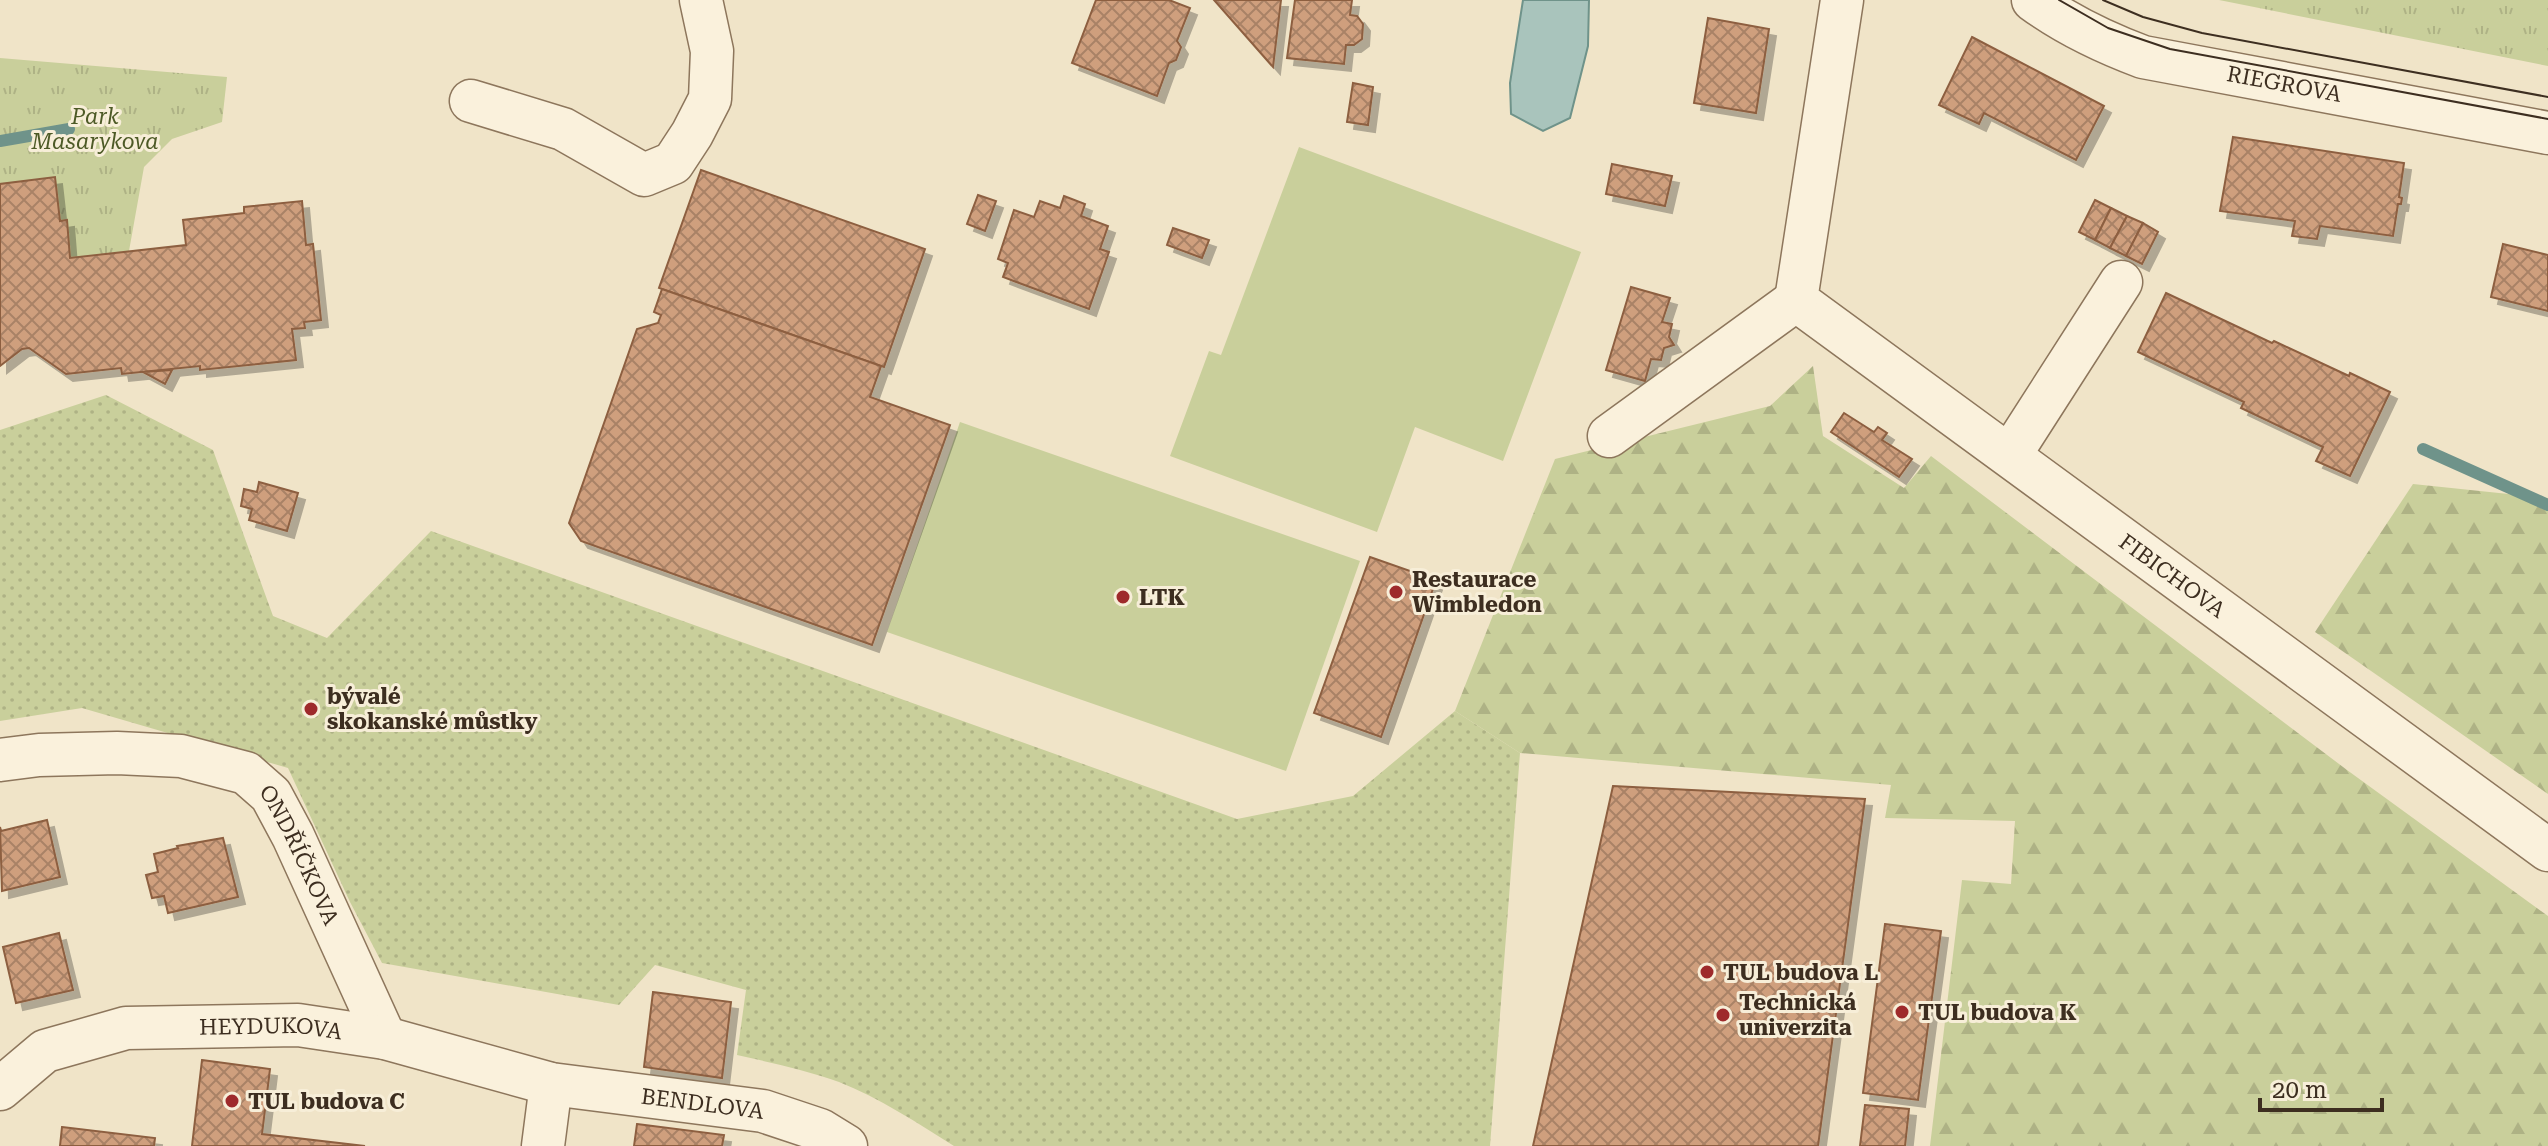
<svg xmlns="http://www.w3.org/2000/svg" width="2548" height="1146" viewBox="0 0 2548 1146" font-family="'Roboto Serif',serif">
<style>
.grass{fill:url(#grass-dots)}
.forest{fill:url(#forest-firs)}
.park{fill:url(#park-tufts)}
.garden{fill:#c9cf9b}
.water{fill:#a9c4bc;stroke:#6f938a;stroke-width:2}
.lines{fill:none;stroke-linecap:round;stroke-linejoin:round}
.stream{stroke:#6f938a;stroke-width:12}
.building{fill:url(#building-cross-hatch);stroke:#8d5f41;stroke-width:2;filter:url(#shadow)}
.minor-casing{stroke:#8d765c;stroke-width:45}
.minor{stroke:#faf1dc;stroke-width:42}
.tram{stroke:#3d2e20;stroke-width:2}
.poi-dot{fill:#9e2a2b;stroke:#f7eed8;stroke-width:3}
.labels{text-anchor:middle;stroke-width:6;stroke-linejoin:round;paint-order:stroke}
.street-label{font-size:22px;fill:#3d2e20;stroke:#f7eed8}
.park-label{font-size:22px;font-style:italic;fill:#4d5a26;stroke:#f7eed8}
.poi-label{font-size:22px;font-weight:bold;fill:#3d2e20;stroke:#f7eed8;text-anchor:start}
</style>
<defs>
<pattern id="grass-dots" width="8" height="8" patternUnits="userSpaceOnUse" patternTransform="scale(2)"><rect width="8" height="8" fill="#c9cf9b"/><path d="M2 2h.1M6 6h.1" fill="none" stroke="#aeb285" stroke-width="1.8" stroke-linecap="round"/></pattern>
<pattern id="forest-firs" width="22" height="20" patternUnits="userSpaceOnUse" patternTransform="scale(2)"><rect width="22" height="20" fill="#c9cf9b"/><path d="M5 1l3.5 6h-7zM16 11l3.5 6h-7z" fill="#aeb285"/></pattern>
<pattern id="park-tufts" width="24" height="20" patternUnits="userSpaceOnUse" patternTransform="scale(2)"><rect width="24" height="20" fill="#c9cf9b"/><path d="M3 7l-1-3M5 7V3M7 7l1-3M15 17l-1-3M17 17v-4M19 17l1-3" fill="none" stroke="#aeb285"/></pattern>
<pattern id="building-cross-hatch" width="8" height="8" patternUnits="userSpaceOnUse" patternTransform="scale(2)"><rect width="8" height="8" fill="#cf9f7d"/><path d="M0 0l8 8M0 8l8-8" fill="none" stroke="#a98266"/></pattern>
<filter id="shadow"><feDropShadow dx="7" dy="7" stdDeviation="0" flood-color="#0004"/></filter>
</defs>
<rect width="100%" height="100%" fill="#f0e4c8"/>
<!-- grass -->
<path class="grass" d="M106 395 213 450 273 616 327 638 431 531 1237 819 1353 796 1455 711 1520 753 1490 1146H954C917 1123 880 1098 839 1082 806 1070 772 1063 737 1055L746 990 655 965 619 1005 382 963 350 902 288 768 82 708 0 721V430Z"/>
<!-- forest -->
<g class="forest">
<polygon points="1813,366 1823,436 1904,488 1931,456 2347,770 2548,916 2548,1146 1930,1146 1962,880 2011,884 2015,821 1885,818 1891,785 1520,753 1455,711 1555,459 1770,406"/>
<polygon points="2413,484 2548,498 2548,794 2315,632"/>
</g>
<!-- park -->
<g class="park">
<polygon points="2219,0 2548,0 2548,66"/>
<polygon points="0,58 227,77 222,122 172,139 144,167 129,251 70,258 67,221 60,221 55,178 0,186"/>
</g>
<!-- garden -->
<g class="garden">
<polygon points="1299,147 1581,252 1503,461 1415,427 1377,532 1170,456 1209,351 1221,355"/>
<polygon points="960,422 1360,561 1286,771 887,632"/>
</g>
<!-- water -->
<polygon class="water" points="1523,0 1589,0 1588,46 1570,118 1543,131 1511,114 1510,83"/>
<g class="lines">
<!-- stream -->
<g class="stream">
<polyline points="0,141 69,129"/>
<polyline points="2423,449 2548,505"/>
</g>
</g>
<!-- building -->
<g class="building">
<polygon points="1096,0 1169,0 1190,8 1177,41 1181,47 1176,60 1169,63 1157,96 1072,63"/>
<polygon points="1214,0 1281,0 1273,67"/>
<polygon points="1295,0 1352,0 1350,15 1357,16 1363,24 1362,39 1354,45 1346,45 1344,64 1287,58"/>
<polygon points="1708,18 1769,29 1756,113 1694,103"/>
<polygon points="1972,37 2104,106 2076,160 1984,113 1979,124 1939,105"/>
<polygon points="1353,83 1373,87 1368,125 1347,122"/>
<polygon points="2233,137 2404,163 2399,197 2402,198 2401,204 2398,204 2393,236 2320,226 2317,239 2292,236 2295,221 2220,211"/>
<polygon points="1612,164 1672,176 1665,206 1606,194"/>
<polygon points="701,170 925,249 884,367 659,288"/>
<polygon points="55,177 60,221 67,220 70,258 186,245 183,220 244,213 244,207 302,201 306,245 313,244 321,320 304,322 305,328 292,329 296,360 200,370 200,366 122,374 121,368 66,374 29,348 22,349 0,366 0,184"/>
<polygon points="978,195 996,201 985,231 967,224"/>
<polygon points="1064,196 1085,204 1081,216 1108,226 1100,249 1109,252 1089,309 1003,277 1008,263 998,259 1014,210 1034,217 1040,201 1060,208"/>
<polygon points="2095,200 2111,208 2095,240 2079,232"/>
<polygon points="2111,208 2127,216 2110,248 2095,240"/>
<polygon points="2127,216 2143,223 2126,256 2110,248"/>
<polygon points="2143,223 2158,232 2142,264 2126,256"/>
<polygon points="1173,228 1209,240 1202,258 1167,245"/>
<polygon points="2503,244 2548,255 2548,311 2491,297"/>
<polygon points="1631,287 1670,298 1662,322 1672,324 1669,337 1674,345 1664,348 1661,360 1651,359 1645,381 1606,370"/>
<polygon points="662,289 881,366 870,397 950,425 872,645 581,541 569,523 637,329 658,323 661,315 654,312"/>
<polygon points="2166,293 2272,343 2274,341 2349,376 2350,373 2390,392 2350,476 2316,461 2323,447 2241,408 2244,402 2138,352"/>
<polygon points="172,370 165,384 143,372"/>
<polygon points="1844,413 1874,432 1878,427 1887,433 1882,440 1912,459 1899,477 1831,432"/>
<polygon points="259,482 298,493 287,531 249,520 252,509 241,506 244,489 257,492"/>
<polygon points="1370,557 1436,580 1381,737 1314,713"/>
<polygon points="1613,786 1865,799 1818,1146 1533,1146"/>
<polygon points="47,820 60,877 2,891 0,827 1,831"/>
<polygon points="223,838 238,897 168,913 164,896 152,898 146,875 158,872 154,854 178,848 177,846"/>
<polygon points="1885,924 1941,931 1918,1100 1863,1093"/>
<polygon points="59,933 73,990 16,1003 3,947"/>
<polygon points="653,992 731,1002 722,1078 644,1067"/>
<polygon points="202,1060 270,1069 262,1134 365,1146 192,1146"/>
<polygon points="1865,1105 1909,1109 1905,1146 1860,1146"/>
<polygon points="637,1124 724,1135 722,1146 634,1146"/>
<polygon points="62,1127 155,1138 154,1146 60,1146"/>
</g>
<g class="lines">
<defs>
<g id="minor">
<path id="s1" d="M1842 0 1796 300 2548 850"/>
<path id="s2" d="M2033 0C2067 25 2103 42 2143 57L2548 133"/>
<polyline points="471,101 563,129 644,175 673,163 692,134 710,99 712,51 701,0"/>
<polyline points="1609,436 1796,300"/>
<polyline points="2010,455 2121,282"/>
<path id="s3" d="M0 760 39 755 117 753 181 756 246 773 271 795 293 836 385 1038"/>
<path id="s4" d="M0 1089 45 1051 126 1028 298 1025 385 1038 551 1084 763 1111 820 1130 846 1146"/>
<polyline points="543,1146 551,1084"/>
</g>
</defs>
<!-- minor casing -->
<use href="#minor" class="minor-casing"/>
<!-- minor -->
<use href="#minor" class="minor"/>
<!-- tram -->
<g class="tram">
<polyline points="2059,0 2108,28 2170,49 2548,119"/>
<polyline points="2103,0 2143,17 2202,33 2548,97"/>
</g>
</g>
<!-- markers -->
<g class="poi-dot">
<circle cx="1396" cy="592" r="8"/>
<circle cx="1123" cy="597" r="8"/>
<circle cx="311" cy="709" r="8"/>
<circle cx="1707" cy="972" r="8"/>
<circle cx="1902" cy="1012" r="8"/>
<circle cx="1723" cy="1015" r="8"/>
<circle cx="232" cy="1101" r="8"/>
</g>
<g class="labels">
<!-- street labels -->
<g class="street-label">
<text dy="8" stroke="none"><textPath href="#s2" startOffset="268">RIEGROVA</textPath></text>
<text dy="8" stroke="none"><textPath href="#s1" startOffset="770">FIBICHOVA</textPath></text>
<text dy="8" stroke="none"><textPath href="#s3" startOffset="348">ONDŘÍČKOVA</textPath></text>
<text dy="8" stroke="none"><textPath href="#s4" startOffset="288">HEYDUKOVA</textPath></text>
<text dy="8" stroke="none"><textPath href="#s4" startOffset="728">BENDLOVA</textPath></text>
</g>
<!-- park labels -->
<g class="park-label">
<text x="95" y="124">Park<tspan x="95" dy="25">Masarykova</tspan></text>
</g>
<!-- poi labels -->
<g class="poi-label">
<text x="1412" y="587">Restaurace<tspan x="1412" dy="25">Wimbledon</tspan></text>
<text x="1139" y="605">LTK</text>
<text x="327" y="704">bývalé<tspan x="327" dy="25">skokanské můstky</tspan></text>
<text x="1723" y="980">TUL budova L</text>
<text x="1739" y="1010">Technická<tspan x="1739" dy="25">univerzita</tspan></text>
<text x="1918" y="1020">TUL budova K</text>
<text x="248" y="1109">TUL budova C</text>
</g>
</g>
<!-- scale -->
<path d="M2260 1098v12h122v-12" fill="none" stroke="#3d2e20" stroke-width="4"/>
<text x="2272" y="1098" font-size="24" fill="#3d2e20" stroke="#f7eed8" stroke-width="6" paint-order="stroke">20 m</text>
</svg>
